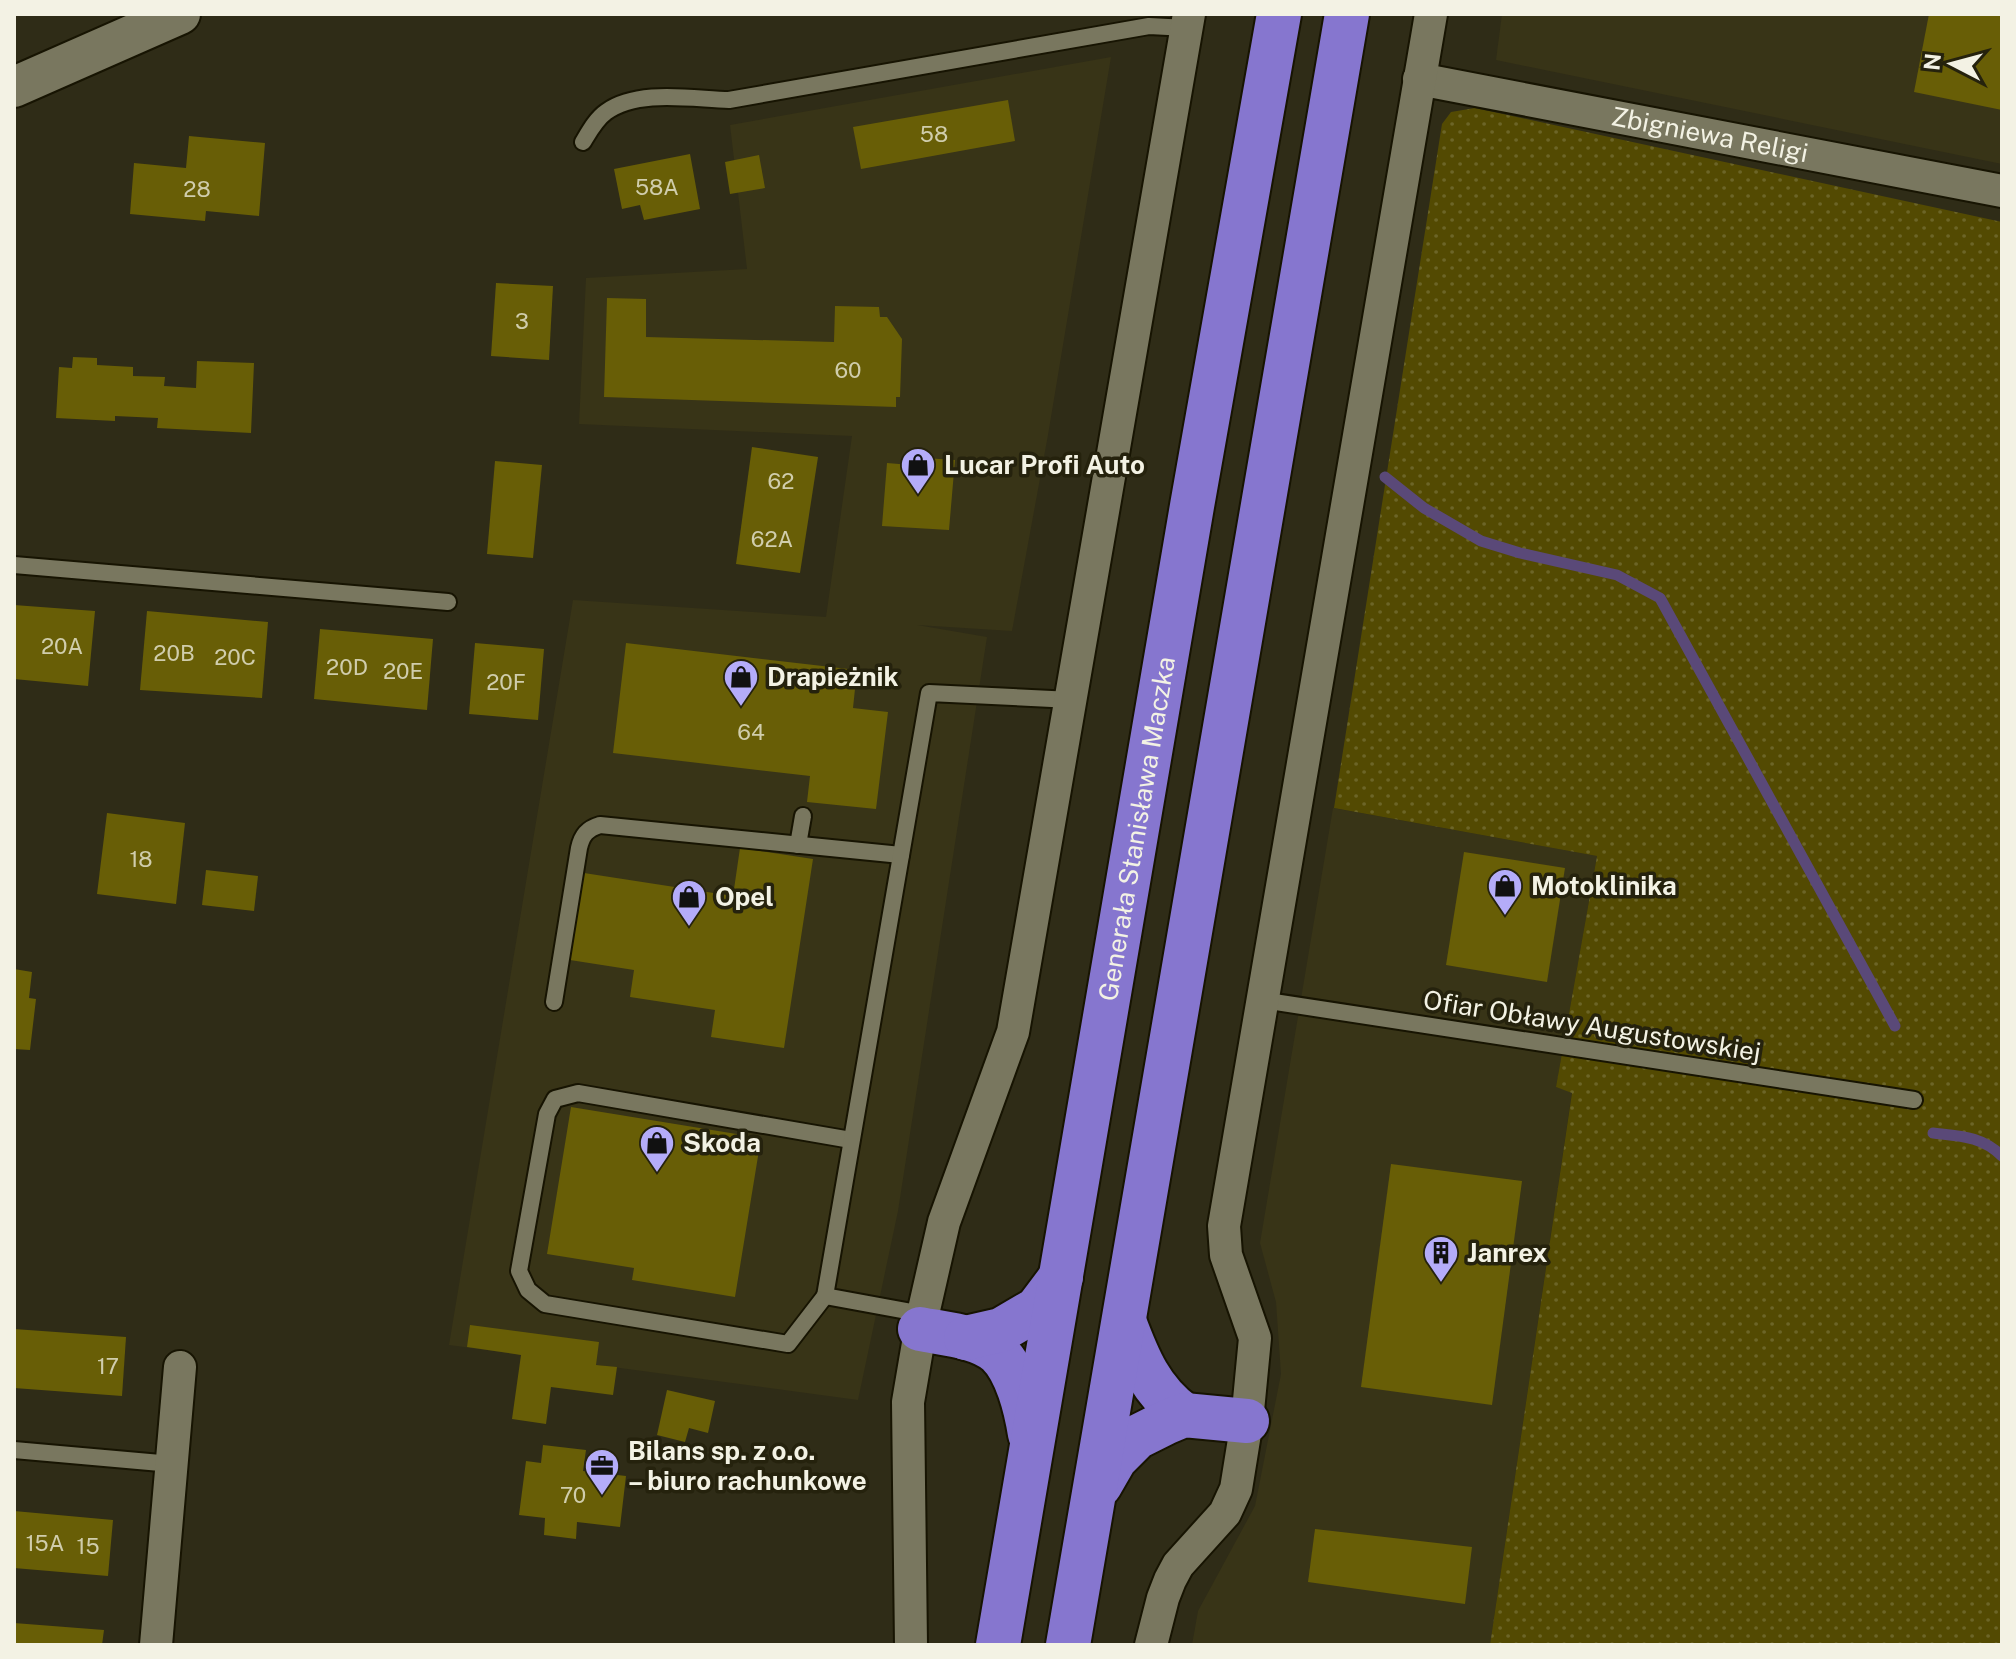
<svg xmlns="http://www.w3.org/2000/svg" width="2016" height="1659" viewBox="0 0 2016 1659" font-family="'Public Sans',sans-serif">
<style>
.built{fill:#383417}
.grass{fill:url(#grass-dots)}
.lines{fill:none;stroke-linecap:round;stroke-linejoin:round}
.stream{stroke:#5a4978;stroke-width:11}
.building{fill:#685e06}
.service-casing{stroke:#171402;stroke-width:20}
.minor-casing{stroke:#171402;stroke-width:36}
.tertiary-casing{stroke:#171402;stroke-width:44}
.trunk-casing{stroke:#171402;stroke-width:48}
.service{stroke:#79775f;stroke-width:16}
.minor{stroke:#79775f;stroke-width:32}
.tertiary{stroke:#79775f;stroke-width:40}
.trunk{stroke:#8676cf;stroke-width:44}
.labels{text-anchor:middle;stroke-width:7;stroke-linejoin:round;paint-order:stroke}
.number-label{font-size:22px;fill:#d0cdac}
.street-label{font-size:26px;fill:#f3f2e4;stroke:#25220d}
.poi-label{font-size:26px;font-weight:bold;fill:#f3f2e4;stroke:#25220d;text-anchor:start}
</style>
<defs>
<pattern id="grass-dots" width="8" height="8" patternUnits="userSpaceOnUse" patternTransform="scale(2)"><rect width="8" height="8" fill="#534a02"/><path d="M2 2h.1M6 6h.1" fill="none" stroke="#6c6527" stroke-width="1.8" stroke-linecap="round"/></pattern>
</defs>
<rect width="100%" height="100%" fill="#2f2c17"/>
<!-- built -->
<g class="built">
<polygon points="1502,14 2002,14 2002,164 1496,60"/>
<polygon points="1111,57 1048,435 1012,631 917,625 987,637 898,1211 858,1400 449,1345 573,600 826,617 852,436 579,424 586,278 747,269 730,125"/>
<polygon points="1333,808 1597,856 1556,1087 1572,1092 1490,1645 1192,1645 1198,1611 1255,1506 1281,1374 1276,1302 1260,1243"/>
</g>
<!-- grass -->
<polygon class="grass" points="1475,108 2002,222 2002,1645 1490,1645 1572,1093 1556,1087 1597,856 1334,808 1442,124 1451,112"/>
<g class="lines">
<!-- stream -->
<g class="stream">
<polyline points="1385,477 1424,508 1481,541 1520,553 1617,575 1660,598 1895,1026"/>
<path d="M1933 1133C1960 1136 1982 1136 2002 1156"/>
</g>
</g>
<!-- building -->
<g class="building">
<polygon points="1929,14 2002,14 2002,110 1914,92"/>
<polygon points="1008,100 1015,141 861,169 853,127"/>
<polygon points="189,136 265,143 259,216 206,211 205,221 130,214 134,163 186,168"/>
<polygon points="690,154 700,209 644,220 640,205 622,209 614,169"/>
<polygon points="759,155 765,188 730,194 725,162"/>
<polygon points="496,283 553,286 549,360 491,356"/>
<polygon points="607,298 646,299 646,337 834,342 835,306 879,307 880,317 887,317 902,339 900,397 896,397 896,407 604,397"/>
<polygon points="73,357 97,358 97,365 133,367 133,376 165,377 164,386 196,388 197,361 254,363 251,433 157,428 158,418 115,416 115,421 56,418 59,367 72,368"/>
<polygon points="752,447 818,457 800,573 736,564"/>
<polygon points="924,458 955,460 949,530 882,526 887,463 923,466"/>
<polygon points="495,461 542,465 533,558 487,554"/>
<polygon points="14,605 95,611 88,686 14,679"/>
<polygon points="147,611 268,622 262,698 140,690"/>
<polygon points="320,629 433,639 427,710 314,699"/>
<polygon points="475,643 544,649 538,720 469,714"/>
<polygon points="626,643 857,670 853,708 888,712 876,809 807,802 810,776 613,753"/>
<polygon points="107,813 185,823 176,904 97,894"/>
<polygon points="740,848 813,859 784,1048 711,1037 715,1010 630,997 634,970 570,960 584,873 733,896"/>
<polygon points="1464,852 1565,868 1547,982 1446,965"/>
<polygon points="206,870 258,876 254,911 202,905"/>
<polygon points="14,969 32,972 29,998 36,999 30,1050 14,1049"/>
<polygon points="571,1107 761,1138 735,1297 632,1280 634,1268 547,1254"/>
<polygon points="1391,1164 1522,1181 1492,1405 1361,1387"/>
<polygon points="470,1325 599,1342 596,1365 617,1367 613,1395 551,1387 546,1424 512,1419 521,1355 467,1347"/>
<polygon points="14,1329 126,1337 122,1396 14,1388"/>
<polygon points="667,1390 715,1401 708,1433 689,1428 685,1442 657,1435"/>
<polygon points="543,1445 586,1450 583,1471 626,1476 620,1527 577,1522 576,1539 544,1535 545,1518 519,1515 526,1461 541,1463"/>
<polygon points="14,1511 113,1520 108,1576 14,1568"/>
<polygon points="1315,1529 1472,1547 1465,1604 1308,1582"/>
<polygon points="14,1623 104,1630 102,1645 14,1645"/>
</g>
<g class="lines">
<defs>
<g id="service">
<path d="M583 142C589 132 596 119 606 112 638 89 691 99 729 100L1149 26 1187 28"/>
<polyline points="14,565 448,602"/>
<polyline points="798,845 803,816"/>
<polyline points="1262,1000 1914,1100"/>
<path d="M554 1002 579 848C582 835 587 829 600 825L901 855"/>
<polyline points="825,1296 788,1344 545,1304 528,1290 519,1271 547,1114 555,1099 578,1093 851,1140"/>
<polyline points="923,1314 825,1296 929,693 1072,700"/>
<polyline points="14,1450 172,1464"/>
</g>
<g id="minor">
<path id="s1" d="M1419 79 2002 191"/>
<polyline points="156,1645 180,1367"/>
<polyline points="911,1645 908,1402 923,1314 944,1222 1013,1032 1189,14"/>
<polyline points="1151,1645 1163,1598 1170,1580 1178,1565 1225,1513 1236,1489 1247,1421 1255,1338 1226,1255 1224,1226 1431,14"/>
</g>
<polyline id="tertiary" points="14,87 180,14"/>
<g id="trunk">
<path d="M1124 1321C1138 1359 1151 1391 1184 1415"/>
<path d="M920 1329C945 1334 978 1336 998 1353 1017 1371 1026 1409 1030 1434"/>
<polyline points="966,1338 1001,1330 1037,1309 1061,1277"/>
<polyline points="1100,1485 1115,1459 1137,1437 1165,1423 1184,1415 1247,1421"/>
<path id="s2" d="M998 1645 1192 506 1279 14"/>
<polyline points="1068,1645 1347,14"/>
</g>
</defs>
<!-- service casing -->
<use href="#service" class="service-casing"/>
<!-- minor casing -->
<use href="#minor" class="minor-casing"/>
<!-- tertiary casing -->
<use href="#tertiary" class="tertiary-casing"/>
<!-- trunk casing -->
<use href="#trunk" class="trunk-casing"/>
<!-- service -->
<use href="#service" class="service"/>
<!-- minor -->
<use href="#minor" class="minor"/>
<!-- tertiary -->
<use href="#tertiary" class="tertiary"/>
<!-- trunk -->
<use href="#trunk" class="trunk"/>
</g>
<!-- icons -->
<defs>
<symbol id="shop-pin" viewBox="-11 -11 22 30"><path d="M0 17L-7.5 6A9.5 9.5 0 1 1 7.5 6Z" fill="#b4acf9" stroke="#25220d"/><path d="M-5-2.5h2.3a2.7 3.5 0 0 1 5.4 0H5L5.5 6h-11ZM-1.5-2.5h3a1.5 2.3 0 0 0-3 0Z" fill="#111"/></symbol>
<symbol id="building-pin" viewBox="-11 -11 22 30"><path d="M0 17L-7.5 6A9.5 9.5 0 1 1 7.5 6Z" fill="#b4acf9" stroke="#25220d"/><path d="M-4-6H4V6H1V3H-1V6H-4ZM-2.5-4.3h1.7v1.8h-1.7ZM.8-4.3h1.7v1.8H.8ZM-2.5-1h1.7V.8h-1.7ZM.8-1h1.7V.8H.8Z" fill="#111"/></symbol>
<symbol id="office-pin" viewBox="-11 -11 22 30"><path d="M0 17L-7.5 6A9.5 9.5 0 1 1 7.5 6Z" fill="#b4acf9" stroke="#25220d"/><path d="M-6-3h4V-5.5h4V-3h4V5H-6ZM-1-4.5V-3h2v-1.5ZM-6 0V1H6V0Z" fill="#111"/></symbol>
</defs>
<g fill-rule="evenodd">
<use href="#shop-pin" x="898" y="445" width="40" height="54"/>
<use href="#shop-pin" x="721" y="657" width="40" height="54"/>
<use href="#shop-pin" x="1485" y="866" width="40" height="54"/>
<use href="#shop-pin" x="669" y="877" width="40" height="54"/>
<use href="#shop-pin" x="637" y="1123" width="40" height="54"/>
<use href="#building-pin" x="1421" y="1233" width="40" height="54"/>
<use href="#office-pin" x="582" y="1446" width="40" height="54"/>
</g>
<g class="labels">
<!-- number labels -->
<g class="number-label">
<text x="934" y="142">58</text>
<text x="657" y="195">58A</text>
<text x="197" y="197">28</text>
<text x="522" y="329">3</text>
<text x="848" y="378">60</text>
<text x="781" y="489">62</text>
<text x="772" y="547">62A</text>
<text x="62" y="654">20A</text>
<text x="174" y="661">20B</text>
<text x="235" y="665">20C</text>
<text x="347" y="675">20D</text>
<text x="403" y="679">20E</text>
<text x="506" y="690">20F</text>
<text x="751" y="740">64</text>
<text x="141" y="867">18</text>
<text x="108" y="1374">17</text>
<text x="573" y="1503">70</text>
<text x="45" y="1551">15A</text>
<text x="88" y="1554">15</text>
</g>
<!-- street labels -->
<g class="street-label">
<text dy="9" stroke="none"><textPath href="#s1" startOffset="296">Zbigniewa Religi</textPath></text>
<text dy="9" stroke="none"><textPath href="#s2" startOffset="828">Generała Stanisława Maczka</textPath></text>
<text transform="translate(1592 1026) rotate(9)" y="9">Ofiar Obławy Augustowskiej</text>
</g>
<!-- poi labels -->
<g class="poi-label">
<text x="944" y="474">Lucar Profi Auto</text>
<text x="767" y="686">Drapieżnik</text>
<text x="1531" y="895">Motoklinika</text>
<text x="715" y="906">Opel</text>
<text x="683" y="1152">Skoda</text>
<text x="1467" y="1262">Janrex</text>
<text x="628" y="1460">Bilans sp. z o.o.<tspan x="628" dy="30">– biuro rachunkowe</tspan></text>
</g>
</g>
<!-- border -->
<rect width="2016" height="1659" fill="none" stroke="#f3f2e4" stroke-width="32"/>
<!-- north arrow -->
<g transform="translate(1952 64) rotate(276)" stroke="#25220d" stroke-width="6" paint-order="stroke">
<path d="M0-6L14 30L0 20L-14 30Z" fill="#f3f2e4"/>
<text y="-12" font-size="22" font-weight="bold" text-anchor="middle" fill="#f3f2e4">N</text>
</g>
</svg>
